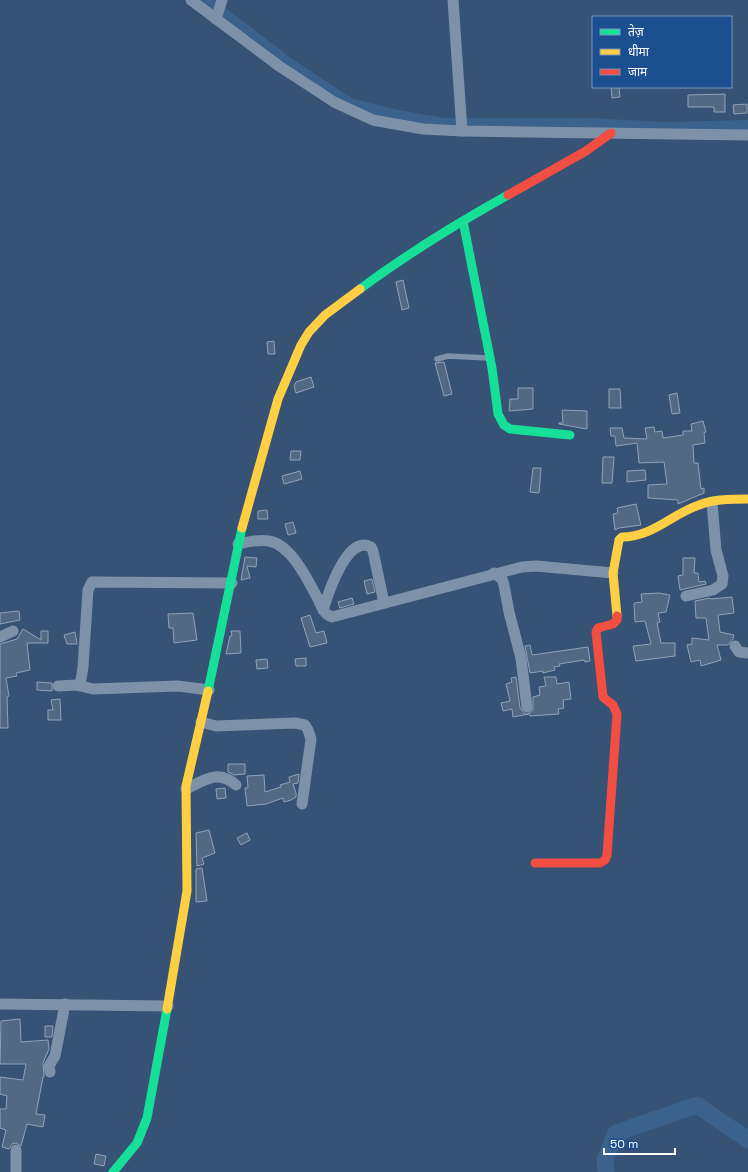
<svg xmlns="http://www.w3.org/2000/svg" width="748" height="1172" viewBox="0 0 748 1172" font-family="'Space Grotesk','Noto Sans Devanagari',sans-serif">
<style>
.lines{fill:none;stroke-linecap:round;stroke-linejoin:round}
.canal{stroke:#3b618d;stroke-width:10}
.river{stroke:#3b618d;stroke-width:17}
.building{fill:#526984;stroke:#92a2b6}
.lane{stroke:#7d92a8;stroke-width:5.5}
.street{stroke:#7d92a8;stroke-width:11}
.fast{stroke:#16e098;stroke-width:9}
.slow{stroke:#ffcf43;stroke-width:9}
.jam{stroke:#f24e42;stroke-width:9}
</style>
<rect width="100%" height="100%" fill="#365274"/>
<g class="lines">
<!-- canal -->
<polyline class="canal" points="207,0 292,65 350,103 403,116 444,123 589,123 665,127 748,125"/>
<!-- river -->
<polyline class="river" points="606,1172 605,1160 616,1133 697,1105 748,1140"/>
</g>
<!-- building -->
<g class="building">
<polygon points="611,87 619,87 620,97 612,98"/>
<polygon points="725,94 725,112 714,112 714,107 688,107 688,95"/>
<polygon points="747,104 747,113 734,114 733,105"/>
<polygon points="403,280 409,308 402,310 396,282"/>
<polygon points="274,341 275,354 268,354 267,342"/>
<polygon points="444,362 452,394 444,396 435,363"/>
<polygon points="311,377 314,387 296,393 294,386 296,382"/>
<polygon points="518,388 533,388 533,409 509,411 510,399 518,399"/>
<polygon points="609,389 620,389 621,408 609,408"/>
<polygon points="677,393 680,413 672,414 669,395"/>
<polygon points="562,410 587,411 587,429 559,424 559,423 563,423"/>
<polygon points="703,421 706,432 704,433 705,443 693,445 694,463 698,463 701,489 704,488 704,493 678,504 678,500 648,498 648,485 667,484 664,462 639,463 637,443 616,446 615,436 611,436 610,428 622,428 624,438 647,439 645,428 654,427 655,432 662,431 663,438 683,435 683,431 692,431 691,424"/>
<polygon points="291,451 301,451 300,460 290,460"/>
<polygon points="603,457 614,457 612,483 602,483"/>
<polygon points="533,468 541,468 539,493 530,492"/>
<polygon points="645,470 646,480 627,482 627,471"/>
<polygon points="300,471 302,479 284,484 282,476"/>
<polygon points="636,504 641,525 619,528 615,530 613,514 618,513 617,508"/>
<polygon points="267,510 268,519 258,519 258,511"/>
<polygon points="293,522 296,533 288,535 285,524"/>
<polygon points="245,557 257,558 256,567 247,566 250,578 241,580"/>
<polygon points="683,558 695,558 694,573 698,573 699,582 705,581 706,584 680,590 678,576 683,575"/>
<polygon points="372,579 375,592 367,594 364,581"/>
<polygon points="659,593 670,595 666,612 658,613 660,622 657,623 661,643 675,643 675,656 636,661 633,646 651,644 645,621 635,622 634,603 642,602 641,594"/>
<polygon points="732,597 734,613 718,615 720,632 734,635 733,639 728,645 717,645 721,660 701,666 700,660 691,662 687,645 692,644 692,638 709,640 706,618 696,618 695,601 710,598 711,599"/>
<polygon points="352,598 354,604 340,608 338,602"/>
<polygon points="19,611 20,620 0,624 0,613"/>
<polygon points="193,613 197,640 174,643 173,628 169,628 168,614"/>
<polygon points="310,615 316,633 324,631 327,643 310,647 301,618"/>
<polygon points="23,629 41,640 41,631 48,631 48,643 27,643 30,670 16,673 17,676 6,678 9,696 7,697 8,728 0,728 0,644 17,639"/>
<polygon points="231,631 240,631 241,653 226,654 230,636 232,636"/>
<polygon points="75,632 77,644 67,644 64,635"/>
<polygon points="530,645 532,655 588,647 590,661 585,662 584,660 559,664 560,666 554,667 555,670 543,673 543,671 530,673 525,646"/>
<polygon points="306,658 306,666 296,666 295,659"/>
<polygon points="267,659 268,668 257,669 256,660"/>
<polygon points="516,677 520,708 525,714 528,714 533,710 533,697 540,695 539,687 546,686 544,677 556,677 557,684 569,682 571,699 563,700 564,708 558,709 559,714 530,716 529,714 513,717 512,709 503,711 501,703 510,701 506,684 512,682 511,678"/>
<polygon points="37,682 52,683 52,691 37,690"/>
<polygon points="60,699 61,720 48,720 48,710 53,710 51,700"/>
<polygon points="228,764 245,764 245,774 234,775 228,772"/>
<polygon points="299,774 298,783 293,784 296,793 296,797 291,800 284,802 283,798 266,804 247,806 245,788 248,788 247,776 264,775 265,792 281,787 280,785 290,782 289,777"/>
<polygon points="225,788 226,798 217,799 216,789"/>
<polygon points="209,830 215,853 202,858 204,864 197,866 196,833"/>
<polygon points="247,833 250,840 241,845 237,838"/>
<polygon points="202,868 207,901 196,902 196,869"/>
<polygon points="20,1019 21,1042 48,1040 49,1049 43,1063 44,1077 43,1077 36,1114 45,1115 43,1127 27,1124 21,1146 16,1143 12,1144 9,1149 2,1147 6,1130 0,1128 0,1109 6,1109 7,1096 0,1094 0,1077 23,1080 26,1064 0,1064 1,1021"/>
<polygon points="45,1026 53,1026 52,1037 45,1037"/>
<polygon points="96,1154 106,1156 104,1166 94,1164"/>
</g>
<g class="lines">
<!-- lane -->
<polyline class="lane" points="437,359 448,356 488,358"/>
<!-- street -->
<g class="street">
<polyline points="191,0 279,66 334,102 373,120 423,129 462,131 748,135"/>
<polyline points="453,0 462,131"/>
<polyline points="216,19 222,0"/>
<path d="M238 544C248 542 259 539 269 541 292 545 309 582 319 601 322 608 325 615 332 617L522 567 536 566 613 573"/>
<polyline points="494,573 502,579 504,585 509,612 521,658 527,707"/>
<polyline points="686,596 713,590 722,584 723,576 716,550 712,502"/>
<path d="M323 610C328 594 347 534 371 547L373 551 384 603"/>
<polyline points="0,637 13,631"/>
<polyline points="735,646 739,652 748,653"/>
<polyline points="58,686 77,685 93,689 178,686 209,690"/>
<polyline points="80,686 83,667 88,590 92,582 232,583"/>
<polyline points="201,722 216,726 295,723 305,725 308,730 311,739 302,804"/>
<path d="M186 789C205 780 218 769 236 785"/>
<polyline points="0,1004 168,1006"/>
<polyline points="50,1072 49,1066 55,1056 65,1004"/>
<polyline points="16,1150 16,1172"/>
</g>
<!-- fast -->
<g class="fast">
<polyline points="463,221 492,368 498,414 504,425 510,429 570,435"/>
<path d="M360 289C407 254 456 224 508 195"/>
<polyline points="208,691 242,528"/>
<polyline points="113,1172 137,1143 147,1118 167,1009"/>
</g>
<!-- slow -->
<g class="slow">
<polyline points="242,528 278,399 301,345 309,332 325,315 360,289"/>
<path d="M617 616 613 573 619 540 622 537C652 537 672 514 699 505 714 499 731 499 748 499"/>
<polyline points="167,1009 187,891 186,786 208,691"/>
</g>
<!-- jam -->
<g class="jam">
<polyline points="508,195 586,151 611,133"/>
<polyline points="535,863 600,863 605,860 607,855 617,714 613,705 603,697 596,632 598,628 613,624 617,620 617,616"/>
</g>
</g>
<!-- legend -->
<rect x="592" y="16" width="140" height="72" fill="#1b4f8f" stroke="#7695bc"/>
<rect x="600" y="29" width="20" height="6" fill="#16e098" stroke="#7695bc"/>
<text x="628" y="36" font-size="12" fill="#ffffff">तेज़</text>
<rect x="600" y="49" width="20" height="6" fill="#ffcf43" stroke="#7695bc"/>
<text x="628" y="56" font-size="12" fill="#ffffff">धीमा</text>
<rect x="600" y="69" width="20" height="6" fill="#f24e42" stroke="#7695bc"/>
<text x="628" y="76" font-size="12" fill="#ffffff">जाम</text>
<!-- scale -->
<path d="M604 1148v6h71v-6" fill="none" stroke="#ffffff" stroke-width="2"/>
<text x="610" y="1148" font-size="12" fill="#ffffff" stroke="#1b4f8f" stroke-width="3" paint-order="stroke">50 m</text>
</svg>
